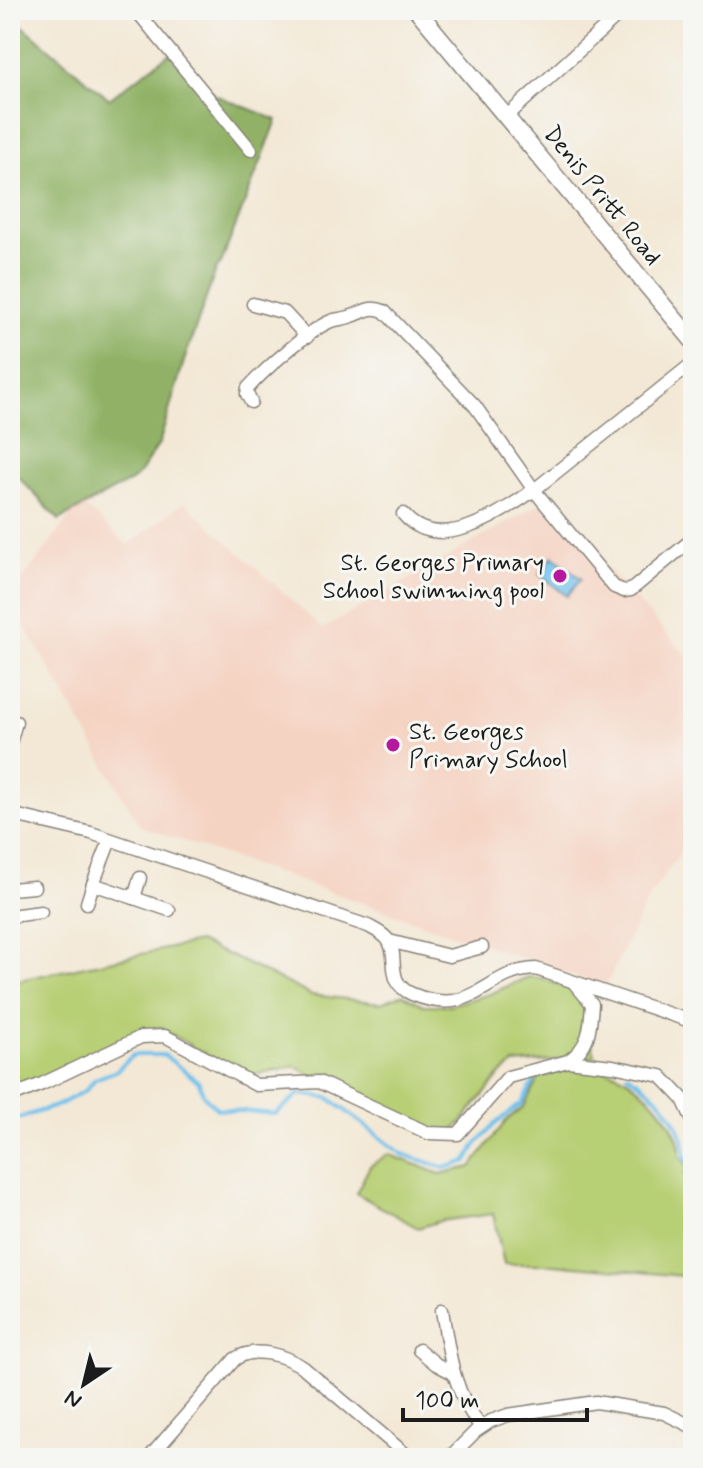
<svg xmlns="http://www.w3.org/2000/svg" width="703" height="1468" viewBox="0 0 703 1468" font-family="Mynerve,sans-serif">
<style>
.built{fill:#f5d3c2}
.green{fill:#b7cf74;stroke:#6a7648;stroke-width:2}
.forest{fill:#91b266;stroke:#566741;stroke-width:2}
.water{fill:#70c1ec;stroke:#466e84;stroke-width:2}
.lines{fill:none;stroke-linecap:round;stroke-linejoin:round}
.stream{stroke:#70c1ec;stroke-width:4}
.minor-casing{stroke:#888278;stroke-width:15}
.major-casing{stroke:#888278;stroke-width:19}
.minor{stroke:#fff;stroke-width:12}
.major{stroke:#fff;stroke-width:16}
.poi-dot{fill:#b5179e;stroke:#f6f6f2;stroke-width:3}
.labels{text-anchor:middle;stroke-width:6;stroke-linejoin:round;paint-order:stroke}
.street-label{font-size:24px;fill:#1c1c1c;stroke:#f6f6f2}
.poi-label{font-size:24px;fill:#1c1c1c;stroke:#f6f6f2;text-anchor:end}
</style>
<rect width="100%" height="100%" fill="#f6f6f2"/>
<filter id="ink" filterUnits="userSpaceOnUse"><feTurbulence type="fractalNoise" baseFrequency=".0125" numOctaves="2"/><feDisplacementMap in="SourceGraphic" scale="16" xChannelSelector="R" yChannelSelector="G"/><feConvolveMatrix kernelMatrix="1 2 1 2 8 2 1 2 1" color-interpolation-filters="sRGB"/></filter>
<filter id="wash" filterUnits="userSpaceOnUse"><feTurbulence type="fractalNoise" baseFrequency=".006" numOctaves="4" result="noise"/><feDisplacementMap in="SourceGraphic" scale="32" xChannelSelector="R" yChannelSelector="G"/><feGaussianBlur stdDeviation="1.8" result="paint"/><feColorMatrix in="noise" values="0 0 0 0 0 0 0 0 0 0 0 0 0 0 0 0 0 1.4 0 .05"/><feComposite in="paint" operator="in"/></filter>
<g filter="url(#wash)">
<rect width="100%" height="100%" fill="#f3e8d5"/>
<!-- built -->
<polygon class="built" points="546,500 693,663 693,835 649,897 605,987 140,826 10,600 10,596 80,503 128,545 184,502 323,629"/>
<!-- green -->
<g class="green">
<path d="M198 942 233 957 311 995 381 1003 403 994 423 1005H450L490 994 528 977 541 978 580 993 595 1057 514 1064 500 1075 454 1131C419 1137 329 1085 295 1066L245 1077 159 1027 34 1083 10 1091V982Z"/>
<path d="M570 1069C583 1069 601 1067 613 1072 640 1081 683 1127 680 1156L688 1166 685 1175 693 1187V1277L553 1264H504L493 1214 440 1221 418 1228 356 1193 370 1166 388 1154 440 1174 471 1167 506 1121 524 1106 539 1077Z"/>
</g>
<!-- forest -->
<polygon class="forest" points="10,15 109,99 173,51 215,95 277,120 221,263 216,270 184,361 159,444 136,478 59,520 10,468"/>
<!-- water -->
<polygon class="water" points="553,556 581,579 567,596 539,574"/>
<g class="lines">
<!-- stream -->
<g class="stream">
<path d="M627 1074C657 1091 685 1123 685 1158L693 1166"/>
<polyline points="10,1121 59,1105 86,1090 95,1079 116,1071 133,1055 164,1055 199,1082 204,1096 217,1109 276,1114 299,1094 329,1098 402,1154 445,1168 467,1161 475,1146 494,1125 522,1103 538,1074 542,1073"/>
<polyline points="693,1168 690,1177 693,1181"/>
</g>
</g>
</g>
<g filter="url(#ink)">
<g class="lines">
<defs>
<g id="minor">
<polyline points="136,10 251,150"/>
<polyline points="507,116 624,10"/>
<polyline points="253,304 285,313 307,337"/>
<polyline points="693,363 534,490 614,587 624,591 631,590 689,542 693,542"/>
<path d="M251 402 247 394 248 388C265 369 309 330 331 321 337 319 343 319 349 317 364 313 368 305 384 311L475 406 534 490C500 514 438 556 403 514"/>
<polyline points="10,743 16,722"/>
<path d="M10 814 91 833 368 926C375 930 383 933 388 940 400 956 384 982 412 994 475 1020 485 970 536 969L693 1022"/>
<polyline points="93,884 110,840"/>
<polyline points="10,889 34,887"/>
<polyline points="134,898 140,878"/>
<polyline points="87,903 93,884 169,910"/>
<polyline points="10,916 41,912"/>
<polyline points="389,941 449,956 482,947"/>
<path d="M568 1061C590 1046 590 1029 592 1004L575 984"/>
<polyline points="10,1097 42,1084 141,1037 165,1036 256,1085 319,1082 428,1133 458,1134 508,1077 568,1061 613,1066 661,1076 683,1099 693,1121"/>
<path d="M442 1310C449 1352 453 1393 481 1427"/>
<polyline points="419,1350 436,1364 453,1373"/>
<path d="M149 1458 235 1359C255 1345 286 1356 304 1368L410 1458"/>
<polyline points="449,1458 476,1431 491,1421 508,1415 596,1402 664,1413 693,1427"/>
</g>
<polyline id="major" points="417,10 693,341"/>
</defs>
<!-- minor casing -->
<use href="#minor" class="minor-casing"/>
<!-- major casing -->
<use href="#major" class="major-casing"/>
<!-- minor -->
<use href="#minor" class="minor"/>
<!-- major -->
<use href="#major" class="major"/>
</g>
</g>
<!-- markers -->
<g class="poi-dot">
<circle cx="560" cy="576" r="8"/>
<circle cx="393" cy="745" r="8"/>
</g>
<g class="labels">
<!-- street labels -->
<g class="street-label">
<text transform="translate(603 195) rotate(51)" y="8">Denis Pritt Road</text>
</g>
<!-- poi labels -->
<g class="poi-label">
<text x="544" y="570">St. Georges Primary<tspan x="544" dy="28">School swimming pool</tspan></text>
<text x="409" y="739" text-anchor="start">St. Georges<tspan x="409" dy="28">Primary School</tspan></text>
</g>
</g>
<!-- margin -->
<rect width="703" height="1468" fill="none" stroke="#f6f6f2" stroke-width="40"/>
<!-- north arrow -->
<g transform="translate(84 1384) rotate(215)" stroke="#f6f6f2" stroke-width="6" paint-order="stroke">
<path d="M0-6L14 30L0 20L-14 30Z" fill="#1c1c1c"/>
<text y="-12" font-size="22" font-weight="bold" text-anchor="middle" fill="#1c1c1c">N</text>
</g>
<!-- scale -->
<path d="M403 1408v12h184v-12" fill="none" stroke="#1c1c1c" stroke-width="4"/>
<text x="415" y="1408" font-size="24" fill="#1c1c1c" stroke="#f6f6f2" stroke-width="6" paint-order="stroke">100 m</text>
</svg>
